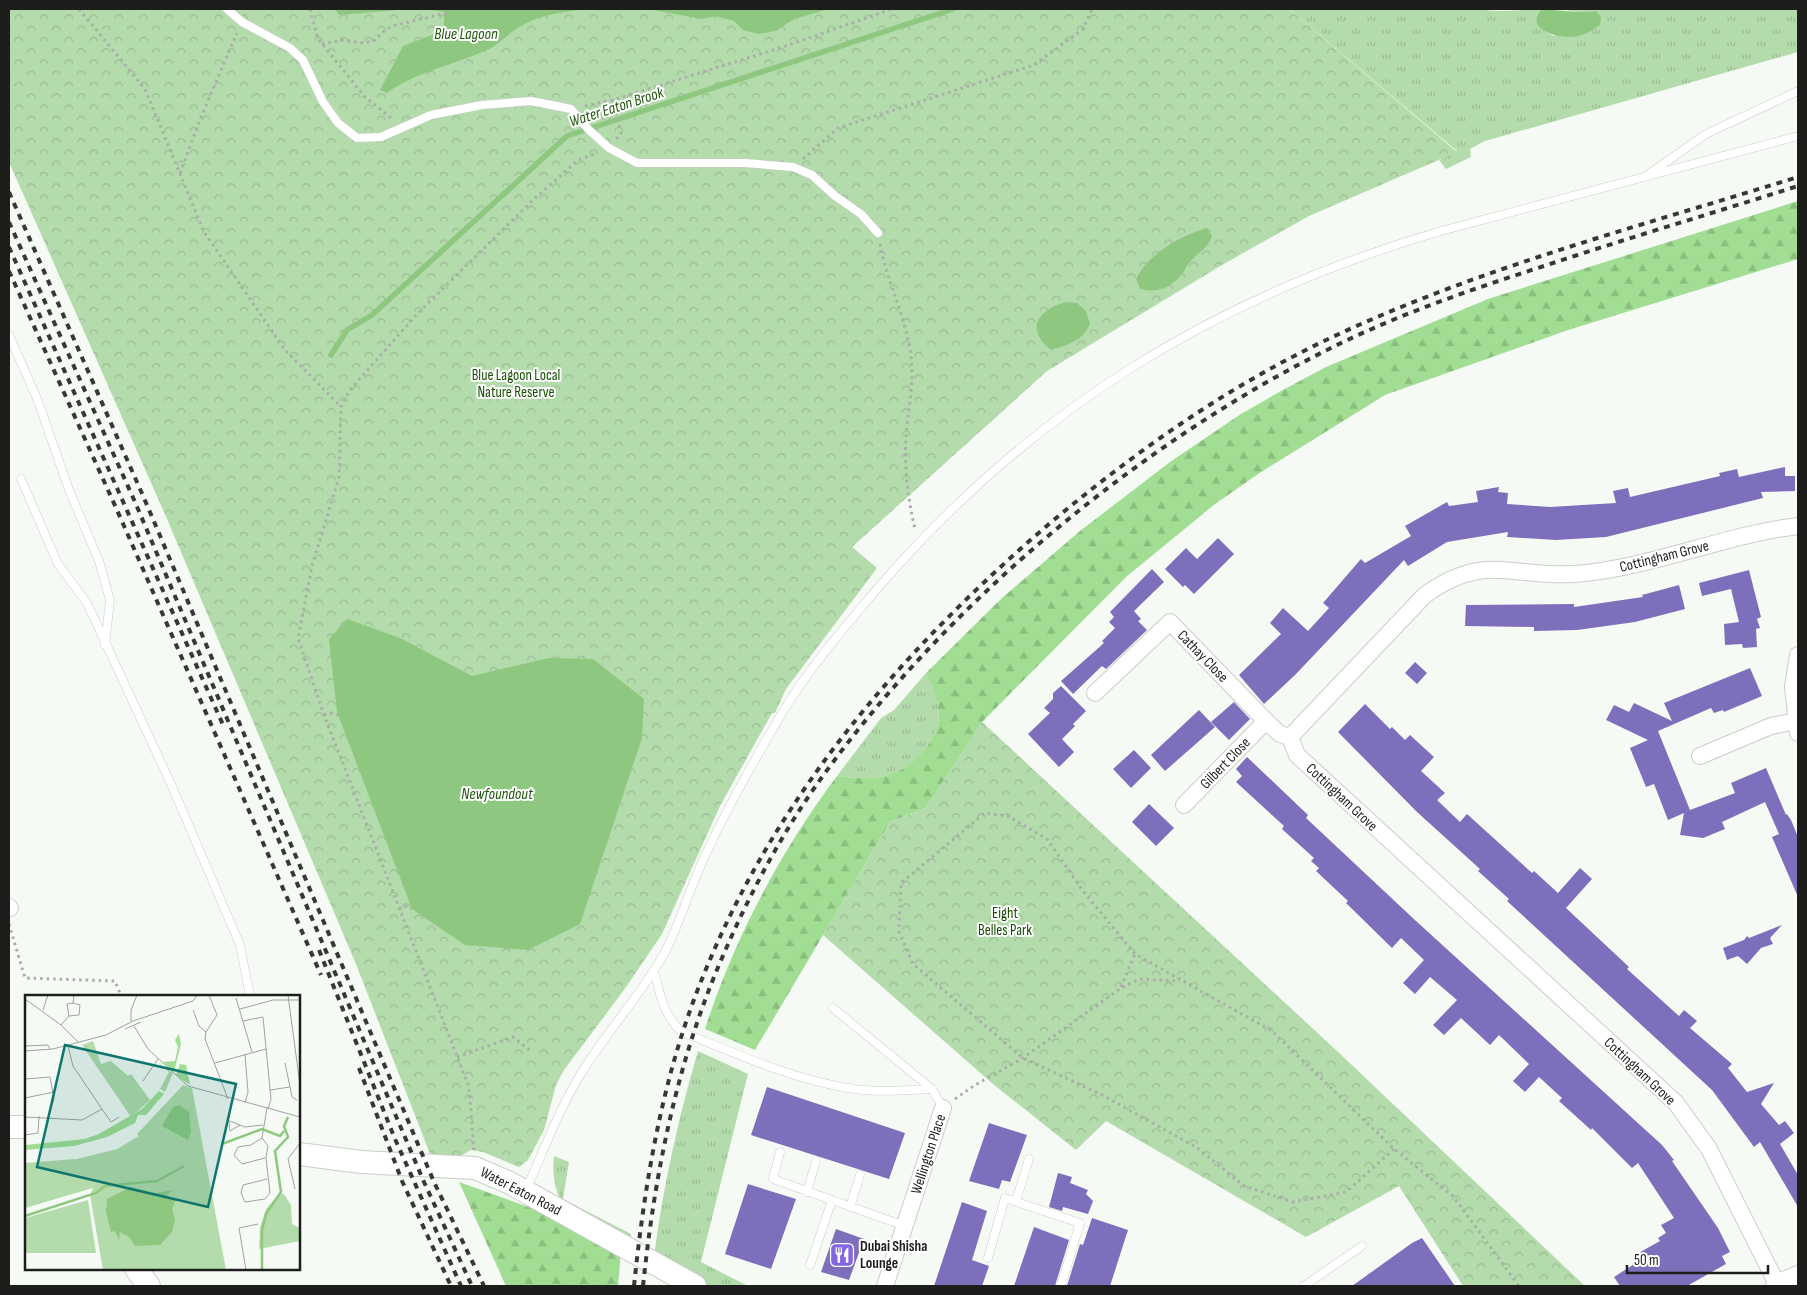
<svg xmlns="http://www.w3.org/2000/svg" width="1807" height="1295" viewBox="0 0 1807 1295" font-family="'Sofia Sans Condensed',sans-serif">
<style>
.grass{fill:url(#grass-tufts)}
.forest{fill:url(#forest-firs)}
.park{fill:url(#park-crowns)}
.water{fill:#8ec880}
.lines{fill:none;stroke-linecap:round;stroke-linejoin:round}
.stream{stroke:#8ec880;stroke-width:5.5}
.building{fill:#7e6fbd}
.lane-casing{stroke:#cacec9;stroke-width:9}
.street-casing{stroke:#cacec9;stroke-width:18}
.secondary-casing{stroke:#cacec9;stroke-width:24}
.path{stroke:#aaada9;stroke-width:3;stroke-dasharray:2.5 4;stroke-linecap:butt}
.lane{stroke:#fff;stroke-width:8}
.street{stroke:#fff;stroke-width:16}
.secondary{stroke:#fff;stroke-width:22}
.rail{stroke:#373836;stroke-width:4;stroke-dasharray:6 6;stroke-linecap:butt}
.labels{text-anchor:middle;stroke-width:4;stroke-linejoin:round;paint-order:stroke}
.park-label{font-size:15px;fill:#154e02;stroke:#fff}
.street-label{font-size:15px;fill:#1d1e1c;stroke:#fff}
.poi-label{font-size:15px;font-weight:bold;fill:#1d1e1c;stroke:#fff;text-anchor:start}
.water-label{font-size:16px;font-style:italic;fill:#1e560d;stroke:#fff}
.inset-river{fill:none;stroke:#8ec880;stroke-width:2.5}
.inset-road{fill:none;stroke:#9fa29e;stroke-width:1}
.view{fill:#0f766e;fill-opacity:0.15;stroke:#0f766e;stroke-width:2.5}
.inset-edge{fill:none;stroke:#1d1e1c;stroke-width:2.5}
</style>
<defs>
<pattern id="grass-tufts" width="24" height="20" patternUnits="userSpaceOnUse" patternTransform="scale(1.25)"><rect width="24" height="20" fill="#b4dbab"/><path d="M3 7l-1-3M5 7V3M7 7l1-3M15 17l-1-3M17 17v-4M19 17l1-3" fill="none" stroke="#9abc93"/></pattern>
<pattern id="forest-firs" width="22" height="20" patternUnits="userSpaceOnUse" patternTransform="scale(1.25)"><rect width="22" height="20" fill="#a1dd93"/><path d="M5 1l3.5 6h-7zM16 11l3.5 6h-7z" fill="#8abd7e"/></pattern>
<pattern id="park-crowns" width="20" height="18" patternUnits="userSpaceOnUse" patternTransform="scale(1.25)"><rect width="20" height="18" fill="#b4dbab"/><path d="M2 6a3 3 0 1 1 6 0M12 15a3 3 0 1 1 6 0" fill="none" stroke="#9abc93"/></pattern>
</defs>
<rect width="100%" height="100%" fill="#f6faf5"/>
<!-- grass -->
<g class="grass">
<path d="M1289 9H1483C1493 13 1528 9 1542 9 1532 21 1542 31 1554 36L1596 11 1578 12 1559 9H1798V52L1485 141 1470 149 1471 157 1446 169 1439 160 1457 151Z"/>
<path d="M926 673C932 687 938 701 939 717 939 726 933 737 928 745 904 779 876 781 837 776L881 718 894 710Z"/>
<path d="M698 1051 748 1074 701 1262 748 1286H709L654 1257C663 1187 678 1119 698 1051Z"/>
<path d="M554 1156 569 1162 563 1199 631 1234 630 1245C618 1238 569 1213 563 1204 554 1189 552 1173 554 1156Z"/>
</g>
<!-- forest -->
<g class="forest">
<path d="M1798 201V259L1568 330 1385 395 1261 472 1215 504 1126 577 982 722 926 808 890 822 755 1050 705 1029C734 939 780 852 837 776 876 781 903 779 928 745 933 737 939 726 939 717 938 701 932 687 926 673L1002 598 1080 531 1170 462 1241 414 1281 391 1326 367 1488 299Z"/>
<polygon points="459,1182 534,1209 621,1252 618,1286 506,1286"/>
</g>
<!-- park -->
<g class="park">
<polygon points="9,9 1289,9 1457,152 1309,216 1222,265 1047,371 852,547 877,568 786,689 775,713 772,713 720,806 662,934 624,990 564,1070 556,1085 544,1130 528,1160 519,1167 483,1152 471,1150 457,1158 432,1159 356,964 164,512 9,162"/>
<polygon points="982,722 1337,1051 1585,1286 1463,1286 1399,1186 1306,1237 1106,1121 1076,1150 993,1084 823,935 890,822 926,808"/>
</g>
<!-- water -->
<g class="water">
<polygon points="335,9 411,9 339,15"/>
<path d="M426 9H617C584 9 545 10 516 29 507 35 499 44 489 49 455 65 417 71 387 93L380 90 403 46 434 34 444 26V12Z"/>
<polygon points="647,9 829,9 794,19 775,31 759,34 743,30 734,21 716,16 702,19"/>
<path d="M1542 9 1578 12 1596 11 1601 17 1600 25C1593 30 1587 34 1578 36 1562 40 1522 30 1542 9Z"/>
<path d="M1206 228 1212 236C1208 249 1198 252 1190 262 1186 266 1185 271 1181 275 1172 287 1153 295 1140 288L1136 279C1149 253 1179 237 1206 228Z"/>
<path d="M1066 302 1077 303 1086 311 1090 324C1082 341 1068 345 1051 350 1025 329 1037 310 1066 302Z"/>
<polygon points="347,619 400,638 472,676 549,658 593,659 644,699 642,738 580,924 528,950 465,945 412,909 337,712 329,639"/>
</g>
<g class="lines">
<!-- stream -->
<polyline class="stream" points="331,355 347,330 372,315 567,136 953,9"/>
</g>
<!-- building -->
<g class="building">
<polygon points="1785,467 1785,476 1795,476 1795,491 1761,492 1763,498 1606,537 1556,540 1507,537 1508,532 1447,542 1408,566 1404,560 1296,674 1264,704 1239,675 1281,634 1270,623 1283,608 1308,631 1329,608 1323,603 1361,559 1365,563 1411,536 1405,526 1447,502 1449,506 1478,502 1476,491 1499,487 1498,492 1508,493 1507,504 1550,507 1616,503 1613,491 1628,488 1630,497 1720,476 1719,473 1737,469 1739,477"/>
<polygon points="1218,538 1234,554 1194,594 1185,585 1183,587 1165,569 1186,548 1197,559"/>
<polygon points="1152,569 1164,582 1134,611 1141,619 1138,621 1147,630 1106,669 1102,666 1073,694 1061,681 1104,643 1102,641 1115,628 1109,622 1114,617 1110,612"/>
<polygon points="1749,570 1761,617 1757,619 1760,628 1756,629 1757,647 1743,648 1742,644 1725,645 1724,624 1739,622 1731,589 1702,596 1699,583"/>
<polygon points="1679,585 1685,609 1635,622 1577,630 1534,631 1534,627 1465,626 1466,605 1574,604 1574,607 1643,597 1642,595"/>
<polygon points="1415,662 1427,673 1417,684 1405,673"/>
<polygon points="1750,668 1762,696 1724,712 1723,710 1714,713 1711,708 1658,731 1690,810 1735,793 1731,783 1766,768 1786,815 1787,814 1791,820 1798,837 1798,897 1772,837 1779,834 1765,802 1722,822 1725,829 1703,838 1680,835 1684,813 1668,820 1654,784 1646,787 1630,748 1648,740 1606,720 1614,705 1629,712 1634,703 1672,721 1664,703"/>
<polygon points="1061,686 1086,711 1073,724 1075,726 1062,739 1074,752 1059,767 1028,734 1050,713 1044,708 1053,699 1053,693"/>
<polygon points="1234,702 1250,719 1229,740 1211,722"/>
<polygon points="1365,704 1390,729 1392,727 1405,740 1410,735 1434,757 1421,771 1445,793 1437,800 1460,822 1467,814 1532,873 1534,871 1558,893 1580,868 1592,879 1566,908 1629,967 1627,969 1679,1016 1684,1010 1697,1021 1690,1028 1732,1064 1728,1068 1747,1092 1774,1083 1761,1104 1779,1125 1785,1121 1794,1133 1780,1144 1798,1175 1798,1207 1760,1142 1754,1147 1712,1090 1507,901 1509,899 1478,871 1480,869 1417,812 1338,732"/>
<polygon points="1199,710 1215,727 1165,771 1151,755"/>
<polygon points="1134,750 1151,768 1131,788 1113,769"/>
<polygon points="1247,757 1308,815 1306,818 1416,921 1662,1145 1674,1160 1672,1161 1718,1228 1730,1252 1722,1256 1726,1264 1687,1286 1620,1286 1614,1277 1639,1261 1635,1255 1660,1241 1658,1238 1666,1233 1661,1225 1674,1218 1638,1163 1632,1168 1592,1128 1591,1130 1559,1101 1562,1098 1539,1077 1525,1092 1513,1081 1529,1064 1499,1035 1490,1045 1461,1018 1444,1035 1433,1025 1457,1000 1430,977 1415,994 1403,983 1424,960 1401,938 1392,948 1346,903 1348,901 1316,871 1319,868 1311,861 1314,858 1282,829 1284,826 1236,782 1242,776 1236,769"/>
<polygon points="1149,804 1174,828 1156,846 1132,822"/>
<polygon points="1782,925 1770,938 1773,944 1761,948 1747,964 1738,956 1727,960 1723,948 1744,940 1747,936 1749,938"/>
<polygon points="767,1087 905,1133 889,1179 751,1135"/>
<polygon points="989,1123 1027,1135 1010,1182 1002,1180 999,1189 969,1181"/>
<polygon points="1058,1173 1072,1177 1070,1183 1088,1190 1086,1194 1093,1201 1088,1214 1063,1207 1062,1211 1049,1207"/>
<polygon points="748,1184 796,1199 771,1269 725,1254"/>
<polygon points="962,1202 987,1211 972,1260 989,1266 982,1286 934,1286"/>
<polygon points="1092,1218 1128,1230 1110,1286 1067,1286 1080,1244 1083,1245"/>
<polygon points="1034,1227 1069,1240 1055,1286 1014,1286"/>
<polygon points="836,1229 864,1239 849,1280 821,1272"/>
<polygon points="1422,1238 1455,1286 1352,1286 1412,1243"/>
</g>
<g class="lines">
<defs>
<g id="lane">
<polyline points="227,9 242,22 290,48 303,60 323,102 338,123 357,138 381,137 431,115 482,105 531,101 571,109 588,129 609,148 637,163 745,163 793,167 812,175 835,196 861,214 878,233"/>
<polyline points="1649,174 1706,134 1798,91"/>
<polyline points="9,335 38,401 69,490 99,561 110,600 105,645"/>
<polyline points="21,479 58,564 87,603 171,784 240,945 250,996"/>
<path d="M654 971C660 994 663 1015 682 1032 735 1053 791 1079 848 1088 876 1093 905 1090 932 1089"/>
<polyline points="833,1008 932,1089 943,1108"/>
<polyline points="780,1152 773,1179 905,1226"/>
<path d="M526 1190C544 1150 559 1109 582 1072 608 1030 642 994 665 952 681 921 690 887 705 856 728 806 756 757 784 710 810 667 845 627 877 589 1032 409 1215 297 1441 231L1798 136"/>
<polyline points="807,1192 816,1161"/>
<polyline points="1016,1201 1029,1159"/>
<polyline points="850,1207 860,1175"/>
<polyline points="988,1258 1005,1198 1080,1223 1061,1286"/>
<polyline points="810,1265 832,1200"/>
<polyline points="1304,1286 1362,1246"/>
</g>
<g id="street">
<polyline points="1798,655 1793,687 1798,733"/>
<polyline points="1095,693 1170,622 1266,721 1280,734 1290,737"/>
<polyline points="1700,756 1771,726 1796,721"/>
<polyline points="1184,805 1266,721"/>
<polyline points="9,907 10,908"/>
<polyline points="885,1286 943,1108"/>
<path d="M1778 1286 1709 1149 1676 1103 1297 755 1290 737 1425 595C1485 552 1512 578 1575 574 1651 568 1723 535 1798 526"/>
</g>
<g id="secondary">
<polyline points="9,1127 26,1127"/>
<polyline points="299,1154 361,1162 475,1168 510,1183 695,1286"/>
<polyline points="136,1269 149,1286"/>
<polyline points="1777,1286 1798,1277"/>
</g>
</defs>
<!-- lane casing -->
<use href="#lane" class="lane-casing"/>
<!-- street casing -->
<use href="#street" class="street-casing"/>
<!-- secondary casing -->
<use href="#secondary" class="secondary-casing"/>
<!-- path -->
<g class="path">
<polyline points="79,9 145,89 204,232 285,350 341,407"/>
<polyline points="310,9 318,39 365,97 391,118"/>
<polyline points="322,44 342,40 364,43 375,40 386,29 396,25 447,13"/>
<polyline points="613,100 621,133 616,139"/>
<polyline points="585,106 613,100 783,47 892,9"/>
<polyline points="803,159 838,128 1034,65 1083,29 1092,9"/>
<polyline points="180,173 201,117 237,33"/>
<path d="M880 244C888 288 912 327 912 373 912 395 907 417 906 438 904 469 908 499 915 529"/>
<polyline points="324,715 330,713 338,715"/>
<polyline points="399,909 405,906 412,909"/>
<polyline points="9,924 25,978 115,981 121,996"/>
<polyline points="1121,987 1135,954"/>
<polyline points="457,1057 513,1037 532,1052"/>
<polyline points="955,1099 975,1085 1023,1058 1121,988 1140,979 1180,981"/>
<polyline points="1394,1149 1346,1192 1293,1202 1244,1186 1196,1147 1102,1095 1023,1058 913,964 899,932 901,883 985,813 1008,816 1047,839 1083,891 1135,954 1272,1031 1394,1149 1453,1196 1519,1286"/>
<polyline points="474,1150 469,1087 324,715 298,638 312,566 339,477 341,407 349,391 417,314 532,201 578,160 595,154"/>
</g>
<!-- lane -->
<use href="#lane" class="lane"/>
<!-- street -->
<use href="#street" class="street"/>
<!-- secondary -->
<use href="#secondary" class="secondary"/>
<!-- rail -->
<g class="rail">
<polyline points="9,192 144,498 434,1182 484,1286"/>
<polyline points="9,222 135,502 424,1182 472,1286"/>
<polyline points="9,247 224,727"/>
<polyline points="9,271 117,510 321,975"/>
<polyline points="319,950 395,1139 461,1286"/>
<polyline points="359,1068 402,1181 451,1286"/>
<path d="M634 1286C645 1180 663 1073 704 974 777 794 903 649 1049 524 1137 450 1234 382 1339 334 1486 266 1644 225 1798 177"/>
<path d="M643 1286C654 1181 674 1076 714 977 741 911 774 846 815 787 940 609 1139 442 1335 346 1402 313 1473 289 1544 266 1628 238 1713 213 1798 186"/>
</g>
</g>
<!-- icons -->
<defs>
<symbol id="restaurant-square" viewBox="-11 -11 22 22"><rect x="-9" y="-9" width="18" height="18" rx="4" fill="#8466e1" stroke="#fff"/><path d="M-5-6h1v4h1v-4h1v4h1v-4h1v5L-1.5 .5V6h-2V.5L-5-1ZM5-6V6H3V1.5H1.5Q1.5-4 5-6Z" fill="#fff"/></symbol>
</defs>
<g fill-rule="evenodd">
<use href="#restaurant-square" x="828" y="1241" width="28" height="28"/>
</g>
<g class="labels">
<!-- park labels -->
<g class="park-label">
<text x="516" y="380">Blue Lagoon Local<tspan x="516" dy="17">Nature Reserve</tspan></text>
<text x="1005" y="918">Eight<tspan x="1005" dy="17">Belles Park</tspan></text>
</g>
<!-- street labels -->
<g class="street-label">
<text transform="translate(1664 556) rotate(-14)" y="5">Cottingham Grove</text>
<text transform="translate(1203 656) rotate(46)" y="5">Cathay Close</text>
<text transform="translate(1225 763) rotate(-46)" y="5">Gilbert Close</text>
<text transform="translate(1342 797) rotate(43)" y="5">Cottingham Grove</text>
<text transform="translate(1640 1071) rotate(43)" y="5">Cottingham Grove</text>
<text transform="translate(928 1154) rotate(-72)" y="5">Wellington Place</text>
<text transform="translate(521 1191) rotate(27)" y="5">Water Eaton Road</text>
</g>
<!-- poi labels -->
<g class="poi-label">
<text x="860" y="1251">Dubai Shisha<tspan x="860" dy="17">Lounge</tspan></text>
</g>
<!-- water labels -->
<g class="water-label">
<text x="466" y="39">Blue Lagoon</text>
<text transform="translate(616 106) rotate(-18)" y="6">Water Eaton Brook</text>
<text x="497" y="799">Newfoundout</text>
</g>
</g>
<!-- overview -->
<g transform="translate(25 995)">
<rect width="275" height="275" fill="#f6faf5"/>
<path d="M132 67 148 78 140 97 135 94 144 77ZM50 164 68 193 0 213V168Z" fill="#b4dbab"/>
<path d="M154 39 156 49 149 77 138 67 150 66 153 52 150 45ZM155 69 161 70 165 90 151 80ZM134 96 139 99 121 120H113L110 128 82 142 49 151 0 155V150L60 144 74 139 117 114Z" fill="#a1dd93"/>
<path d="M63 205 71 258H0V223Z" fill="#b4dbab"/>
<path d="M68 46 76 69 86 66 103 81 106 79 125 105 106 122 57 50ZM158 90 167 93 201 275H78L65 200 68 193 48 165 92 154 114 141 112 139ZM254 199H259L266 210 267 229 275 233V246L234 254 235 233 241 214Z" fill="#b4dbab"/>
<path d="M154 110 164 117 166 137 163 145 137 131 148 112ZM105 192 131 198 149 195 141 200 151 204 147 214 150 224 147 237 135 250 110 251 104 242 95 237 94 245 90 236 86 237 81 216 82 204Z" fill="#8ec880"/>
<path class="inset-river" d="M197 149 237 134 255 141 259 136M0 221 71 198 80 191 132 186 159 171M237 275V235L241 219 256 197 250 156 263 142 259 131 263 122"/>
<path class="inset-road" d="M184 0 192 20 181 37 180 44 203 104M263 0 275 90M211 3 227 57M0 4 36 30 53 47M215 14 248 5H275M18 15 23 0M168 15 174 31 181 37M44 21 42 9 48 8M106 26V15L112 0M218 26 238 22 246 104 243 114M36 30 44 21 54 20 55 10 48 8 49 0M109 31 123 54 163 91 275 122M100 34 116 27M0 51 23 50 25 54M0 56 28 54 81 40 108 26 168 6 172 0M220 59 223 97 220 108M190 68 241 54M0 84 25 82 29 104 23 122M118 86 133 64M265 92 267 102 272 105M245 95 265 92 260 68M0 103 29 97M77 114 86 127 94 122M0 122 57 125 77 114 48 71 43 51M202 125 220 132 238 130M204 127 205 136 215 130M0 140 13 138 14 121M237 143 243 151 241 163 245 198 240 204 220 207 216 198 218 190 242 184M240 163 217 169 209 160 213 152 226 150 237 143 242 113M270 194 263 164 275 148M221 275 214 233 233 229"/>
<path class="view" d="M40 50 211 89 183 212 12 172Z"/>
<rect width="275" height="275" class="inset-edge"/>
</g>
<!-- border -->
<rect width="1807" height="1295" fill="none" stroke="#1d1e1c" stroke-width="20"/>
<!-- scale -->
<path d="M1627 1265v8h141v-8" fill="none" stroke="#1d1e1c" stroke-width="2.5"/>
<text x="1634" y="1265" font-size="15" fill="#1d1e1c" stroke="#ffffff" stroke-width="4" paint-order="stroke">50 m</text>
</svg>
